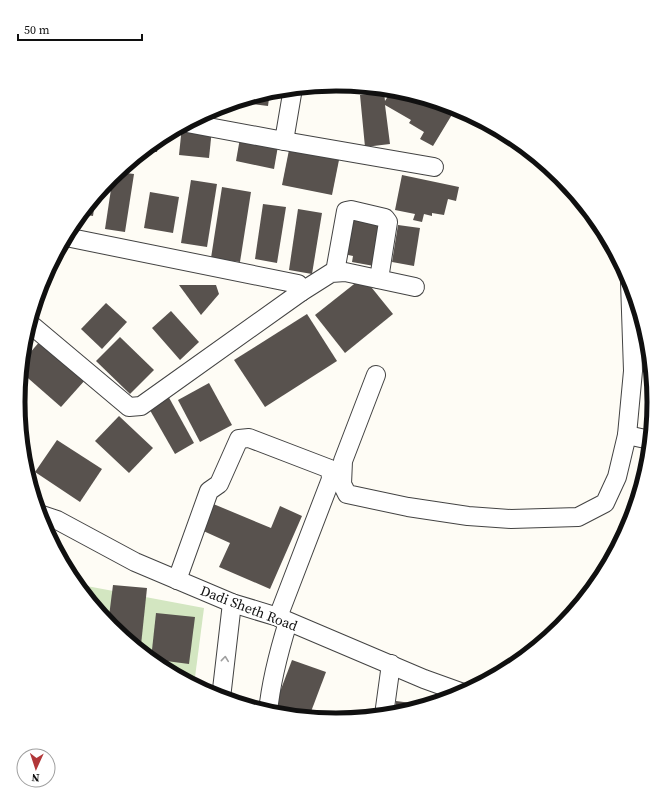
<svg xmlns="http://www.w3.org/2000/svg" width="672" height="804" viewBox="0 0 672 804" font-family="'Source Serif 4',serif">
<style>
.green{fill:#d3e6c1}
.building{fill:#58524e}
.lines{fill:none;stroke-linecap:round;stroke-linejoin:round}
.street-casing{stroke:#434343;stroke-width:20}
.street{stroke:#fff;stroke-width:18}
.oneway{stroke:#9f9f9f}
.labels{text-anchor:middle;stroke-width:4;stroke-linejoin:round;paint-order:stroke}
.street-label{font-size:14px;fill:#101010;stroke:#fff}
.rim{fill:none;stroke:#101010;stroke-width:5}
</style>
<rect width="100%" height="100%" fill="#fefcf5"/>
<!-- green -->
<polygon class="green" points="76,584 204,608 194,685 159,666 111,627"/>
<!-- building -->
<g class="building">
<polygon points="392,90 398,90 456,108 433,146 420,139 424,132 409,123 411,120 385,105 390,144 365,147 360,95 384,92 385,101"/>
<polygon points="270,91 268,106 234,102"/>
<polygon points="182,126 212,129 209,158 179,155"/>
<polygon points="159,138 157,152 143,151"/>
<polygon points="240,138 278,146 274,169 236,161"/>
<polygon points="289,150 339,160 332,195 282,185"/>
<polygon points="118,172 134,174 125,232 105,229 113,176"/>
<polygon points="402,175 459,187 456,201 448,199 444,215 432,213 432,216 424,214 422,222 413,220 415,214 395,210"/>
<polygon points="191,180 217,184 207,247 181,243"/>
<polygon points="222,187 251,192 240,262 211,258"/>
<polygon points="150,192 179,197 173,233 144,228"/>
<polygon points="96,195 93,216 81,214"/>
<polygon points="263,204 286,207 277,263 255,259"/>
<polygon points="298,209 322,213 312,274 289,270"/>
<polygon points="347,217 382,223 374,266 352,262 353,256 339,253"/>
<polygon points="398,225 420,228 414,266 392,262"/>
<polygon points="363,277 393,314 345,353 315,315"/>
<polygon points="179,285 216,285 219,294 201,315"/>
<polygon points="106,303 127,322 102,349 81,329"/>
<polygon points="171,311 199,342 180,360 152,328"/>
<polygon points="307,314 337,361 265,407 234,360"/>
<polygon points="120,337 154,370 130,394 96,361"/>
<polygon points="41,340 86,379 61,407 21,372 22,362"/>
<polygon points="209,383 232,425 200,442 178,400"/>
<polygon points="167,394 194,443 175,454 147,405"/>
<polygon points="119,416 153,448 129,473 95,441"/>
<polygon points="57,440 102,469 80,502 35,472"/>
<polygon points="211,503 271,528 280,506 302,516 270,589 219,567 230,543 199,529"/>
<polygon points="113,585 147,588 141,645 133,644 108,624"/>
<polygon points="156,613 195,617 189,664 151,659"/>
<polygon points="292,660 326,672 309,717 272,713"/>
<polygon points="193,684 212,687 211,694"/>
<polygon points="396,701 419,704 419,708 395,714"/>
</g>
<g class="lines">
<defs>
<g id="street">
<polyline points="187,123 284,141 293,88"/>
<polyline points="284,141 434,167"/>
<polyline points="335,272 346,211 351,210 385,218 388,222 379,279"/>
<polyline points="301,292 331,273 345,272 415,287"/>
<polyline points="29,323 129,407 141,406 301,292 298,284 66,237"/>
<polyline points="376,375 343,461 342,484 347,494 408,507 468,516 511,519 578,517 605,503 617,477 627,435 633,371 630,282"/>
<polyline points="627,435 650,440"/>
<polyline points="39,514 57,520 135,562 232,603 278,617 424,679 463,693"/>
<polyline points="177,580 209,491 219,484 239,439 249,438 330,469 331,479 278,617"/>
<polyline points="221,698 232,603"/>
<path d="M268 712C271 681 279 651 288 622"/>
<polyline points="384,715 391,664"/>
</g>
</defs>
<!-- street casing -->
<use href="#street" class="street-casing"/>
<!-- street -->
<use href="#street" class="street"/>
</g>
<!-- one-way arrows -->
<defs><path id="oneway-chevron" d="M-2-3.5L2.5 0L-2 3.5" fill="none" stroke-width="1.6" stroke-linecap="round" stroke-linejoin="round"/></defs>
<use class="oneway" href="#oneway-chevron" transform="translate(225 659) rotate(-84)"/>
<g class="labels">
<!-- street labels -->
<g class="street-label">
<text transform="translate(249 608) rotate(21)" y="5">Dadi Sheth Road</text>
</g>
</g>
<!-- crop -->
<path d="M0 0H672V804H0ZM25 402a311 311 0 1 1 622 0a311 311 0 1 1-622 0Z" fill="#fff" fill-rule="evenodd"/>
<path class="rim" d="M25 402a311 311 0 1 1 622 0a311 311 0 1 1-622 0Z"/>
<!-- north arrow -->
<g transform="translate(36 768) rotate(183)"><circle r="19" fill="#ffffff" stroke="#9f9f9f"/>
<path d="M0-3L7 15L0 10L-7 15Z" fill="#b23739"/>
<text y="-6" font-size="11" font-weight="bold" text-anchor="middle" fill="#101010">N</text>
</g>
<!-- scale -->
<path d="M18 34v6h124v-6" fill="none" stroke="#101010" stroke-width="2"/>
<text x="24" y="34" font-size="12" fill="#101010" stroke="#ffffff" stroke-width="3" paint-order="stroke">50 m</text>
</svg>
